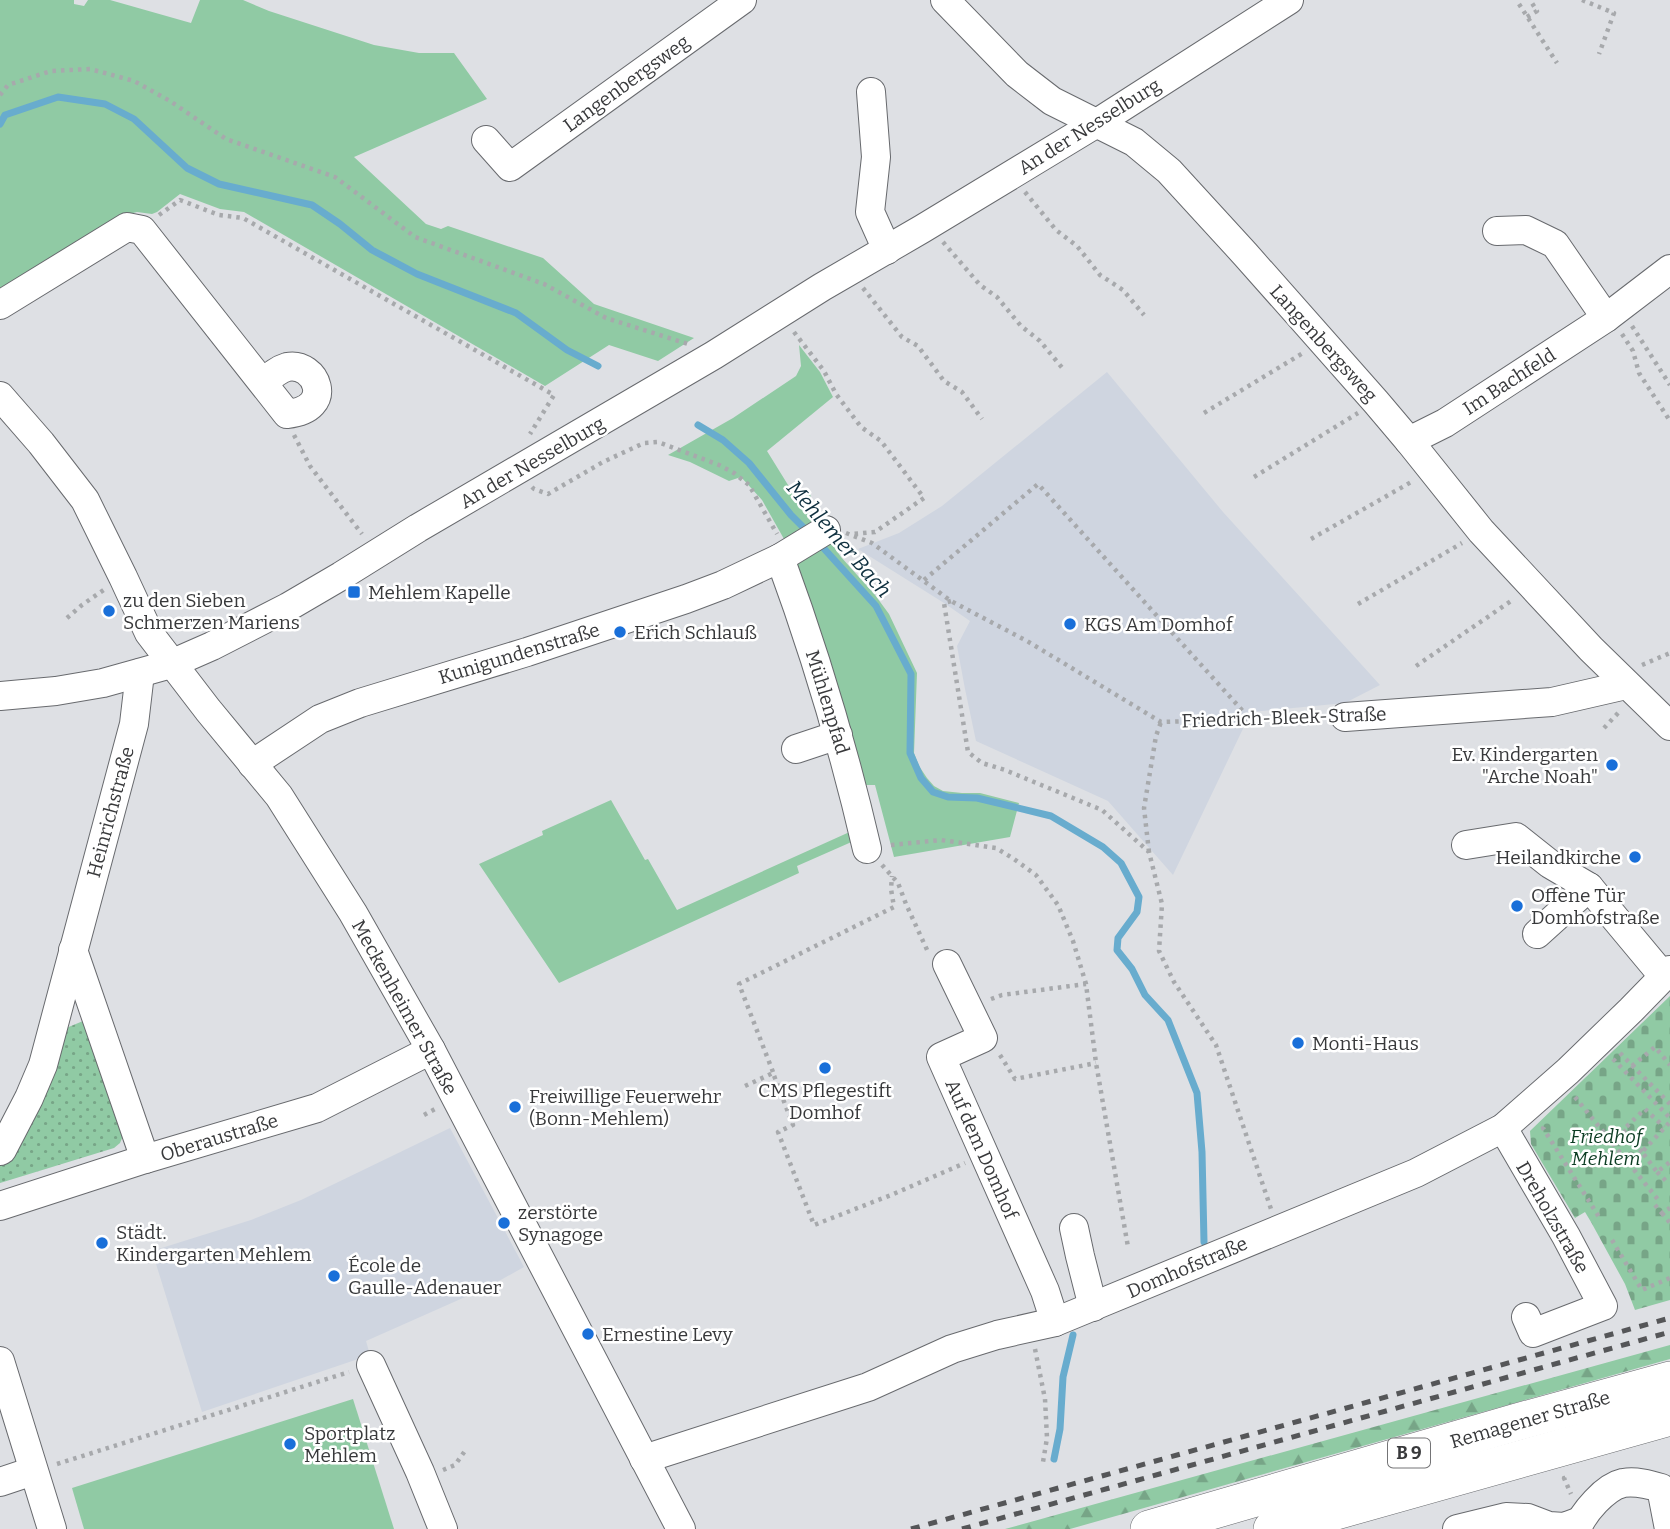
<svg xmlns="http://www.w3.org/2000/svg" width="1670" height="1529" viewBox="0 0 1670 1529" font-family="Bitter,serif">
<style>
.built{fill:#cfd5e0}
.grass{fill:#90caa4}
.forest{fill:url(#forest-firs)}
.cemetery{fill:url(#cemetery-stones)}
.park{fill:url(#park-dots)}
.lines{fill:none;stroke-linecap:round;stroke-linejoin:round}
.stream{stroke:#68acce;stroke-width:7}
.minor-casing{stroke:#686a6e;stroke-width:30}
.major-casing{stroke:#686a6e;stroke-width:38}
.path{stroke:#a7a9ac;stroke-width:4.5;stroke-dasharray:3.5 5;stroke-linecap:butt}
.minor{stroke:#fff;stroke-width:28}
.major{stroke:#fff;stroke-width:37}
.rail{stroke:#555658;stroke-width:5;stroke-dasharray:9 9;stroke-linecap:butt}
.poi-dot{fill:#196fd9;stroke:#fff;stroke-width:2.5}
.labels{text-anchor:middle;stroke-width:5;stroke-linejoin:round;paint-order:stroke}
.shield{fill:#fff;stroke:#747476;stroke-width:2}
.shield-label{font-size:18px;font-weight:bold;fill:#38393b}
.street-label{font-size:19px;fill:#38393b;stroke:#fff}
.poi-label{font-size:19px;fill:#38393b;stroke:#fff;text-anchor:start}
.park-label{font-size:19px;font-style:italic;fill:#0c3d23;stroke:#fff}
.water-label{font-size:21px;font-style:italic;fill:#0f303f;stroke:#fff}
</style>
<defs>
<pattern id="forest-firs" width="22" height="20" patternUnits="userSpaceOnUse" patternTransform="scale(1.75)"><rect width="22" height="20" fill="#90caa4"/><path d="M5 1l3.5 6h-7zM16 11l3.5 6h-7z" fill="#77a587"/></pattern>
<pattern id="cemetery-stones" width="16" height="16" patternUnits="userSpaceOnUse" patternTransform="scale(1.75)"><rect width="16" height="16" fill="#90caa4"/><path d="M2 7V4a2 2 0 0 1 4 0v3zM10 15v-3a2 2 0 0 1 4 0v3z" fill="#77a587"/></pattern>
<pattern id="park-dots" width="8" height="8" patternUnits="userSpaceOnUse" patternTransform="scale(1.75)"><rect width="8" height="8" fill="#90caa4"/><path d="M2 2h.1M6 6h.1" fill="none" stroke="#77a587" stroke-width="1.8" stroke-linecap="round"/></pattern>
</defs>
<rect width="100%" height="100%" fill="#dee0e4"/>
<!-- built -->
<g class="built">
<polygon points="1107,372 1223,512 1380,685 1345,703 1251,712 1173,875 1108,801 976,741 965,689 957,646 970,621 944,603 858,549 899,533 942,506"/>
<polygon points="450,1128 524,1267 490,1286 366,1341 370,1355 202,1412 152,1251 251,1220 301,1200"/>
</g>
<!-- grass -->
<g class="grass">
<polygon points="0,0 74,0 74,4 84,6 88,0 110,0 191,23 200,0 243,0 269,11 374,45 419,53 454,53 487,99 354,157 426,224 441,229 448,226 543,258 594,304 694,338 658,361 609,345 545,386 244,212 220,209 180,194 157,212 152,214 137,212 125,215 0,294"/>
<polygon points="799,345 820,372 833,397 767,451 793,493 810,492 814,526 829,540 841,557 875,595 889,614 917,673 914,753 919,766 927,778 934,786 943,791 962,793 980,793 1019,803 1010,837 894,857 875,785 860,785 787,567 784,539 762,500 741,477 729,481 690,462 668,455 733,418 796,376 801,366"/>
<polygon points="611,800 645,860 648,859 677,910 854,830 856,840 797,866 799,873 559,983 479,864 543,835 542,831"/>
<polygon points="353,1399 394,1529 84,1529 72,1488"/>
</g>
<!-- forest -->
<polygon class="forest" points="1670,1345 1670,1359 1070,1529 1005,1529"/>
<!-- cemetery -->
<polygon class="cemetery" points="1670,996 1670,1300 1635,1310 1625,1284 1591,1222 1585,1212 1575,1218 1531,1144 1530,1131"/>
<!-- park -->
<polygon class="park" points="83,1021 123,1136 120,1143 114,1148 0,1183 0,1161 10,1158 26,1135 53,1077 59,1031"/>
<g class="lines">
<!-- stream -->
<g class="stream">
<polyline points="0,124 5,115 58,97 105,104 134,119 187,168 219,184 312,205 340,224 372,250 417,274 516,313 567,350 598,366"/>
<polyline points="698,425 723,440 749,463 791,515 810,534"/>
<polyline points="818,542 876,606 911,674 910,753 921,778 933,792 948,797 977,798 1051,816 1103,847 1121,863 1139,897 1137,912 1118,938 1117,950 1132,969 1145,995 1168,1020 1197,1093 1202,1152 1204,1242"/>
<polyline points="1054,1459 1060,1429 1063,1377 1073,1335"/>
</g>
<defs>
<g id="minor">
<polyline points="945,0 1017,74 1052,101 1134,142 1169,171 1245,254 1376,402 1409,441 1481,531 1591,649 1670,726"/>
<polyline points="871,92 876,157 870,212 887,250"/>
<polyline points="486,140 510,167 742,0"/>
<polyline points="1497,231 1526,230 1555,244 1606,318"/>
<path d="M0 305 127 227 142 230 287 414C337 409 316 361 287 367 277 370 270 377 263 383"/>
<polyline points="0,396 41,443 85,500 123,577 149,633 208,710 279,796 353,913 431,1050 681,1529"/>
<polyline points="1409,441 1445,423 1606,318 1670,269"/>
<path d="M780 558C815 653 844 750 867 849"/>
<polyline points="0,696 56,691 103,683 171,664 212,646 288,607 341,576 418,528 714,355 822,287 922,229 1097,123 1289,0"/>
<polyline points="1345,717 1552,702 1626,685"/>
<polyline points="796,749 838,735"/>
<polyline points="252,764 320,719 360,703 527,652 686,599 723,585 780,558 826,530"/>
<polyline points="1466,845 1516,837 1550,864 1589,887 1664,977"/>
<polyline points="1537,934 1589,887"/>
<polyline points="73,950 145,1159"/>
<polyline points="947,964 983,1038 941,1057 1045,1291 1055,1322"/>
<polyline points="1503,1128 1566,1236 1603,1306 1533,1333 1526,1317"/>
<polyline points="0,1151 2,1150 29,1098 43,1065 134,724 140,673"/>
<polyline points="0,1206 145,1159 317,1108 431,1050"/>
<polyline points="1074,1228 1080,1256 1093,1307"/>
<polyline points="0,1361 52,1529"/>
<polyline points="371,1365 420,1472 443,1529"/>
<polyline points="644,1459 868,1387 952,1349 997,1335 1055,1322 1416,1173 1503,1128 1568,1071 1631,1010 1670,970"/>
<polyline points="0,1482 33,1471"/>
<polyline points="1457,1529 1506,1517 1528,1518 1549,1526 1564,1527 1580,1521"/>
<path d="M1577 1529C1583 1513 1605 1487 1623 1483 1636 1481 1648 1484 1661 1488L1669 1529"/>
</g>
<g id="major">
<polyline points="1149,1529 1517,1422 1670,1380"/>
<polyline points="1272,1529 1670,1417"/>
</g>
</defs>
<!-- minor casing -->
<use href="#minor" class="minor-casing"/>
<!-- major casing -->
<use href="#major" class="major-casing"/>
<!-- path -->
<g class="path">
<polyline points="1582,0 1614,13 1599,54"/>
<polyline points="1519,4 1557,63"/>
<polyline points="1527,17 1537,11 1530,0"/>
<polyline points="0,95 8,85 51,71 90,69 134,81 170,101 226,139 335,177 415,237 544,284 606,318 688,344"/>
<polyline points="1025,192 1056,230 1077,246 1100,275 1123,290 1144,315"/>
<polyline points="159,215 180,200 219,215 243,218 554,395 530,434"/>
<polyline points="943,242 980,285 997,297 1021,326 1040,341 1064,370"/>
<polyline points="863,288 902,337 918,346 944,381 962,392 982,419"/>
<polyline points="1632,326 1670,385"/>
<polyline points="794,332 824,371 836,394 861,427 881,441 924,498 875,532 852,534"/>
<polyline points="1622,334 1633,351 1639,373 1670,421"/>
<polyline points="1204,413 1303,353"/>
<polyline points="294,435 310,466 362,534"/>
<polyline points="1254,477 1358,413"/>
<polyline points="532,487 534,489 548,494 603,462 644,443 658,442 719,465 734,473 749,485 777,534"/>
<polyline points="846,533 872,543 951,601 1027,641 1161,722 1323,717"/>
<polyline points="1311,539 1413,481"/>
<polyline points="924,580 1038,484 1250,719"/>
<polyline points="951,601 944,603 968,752 982,763 1005,770 1102,810 1149,852 1162,904 1159,951 1174,982 1216,1045 1271,1209"/>
<polyline points="1358,604 1462,543"/>
<polyline points="67,618 82,605 105,589"/>
<polyline points="1642,665 1670,653"/>
<polyline points="1416,666 1514,599"/>
<polyline points="1604,728 1620,711"/>
<polyline points="891,845 941,840 996,848 1014,859 1036,875 1058,905 1073,941 1086,984 1096,1063 1128,1247"/>
<polyline points="1149,852 1144,808 1156,736 1161,722"/>
<polyline points="882,865 898,883 906,904 928,952"/>
<polyline points="991,999 1002,995 1086,984"/>
<polyline points="1620,1053 1670,1104"/>
<polyline points="1000,1055 1015,1079 1096,1063"/>
<polyline points="1613,1059 1670,1118"/>
<polyline points="1632,1066 1655,1047 1670,1065"/>
<polyline points="773,1072 739,984 894,907 891,889 892,876"/>
<polyline points="745,1086 773,1073 793,1125 778,1132 814,1225 891,1195 965,1163"/>
<polyline points="1575,1097 1660,1202"/>
<polyline points="424,1115 435,1109"/>
<polyline points="1669,1123 1642,1152 1657,1172 1670,1162"/>
<polyline points="1544,1127 1543,1128 1599,1217"/>
<polyline points="1642,1152 1623,1130 1645,1109 1664,1127"/>
<polyline points="1657,1172 1666,1181"/>
<polyline points="1655,1205 1662,1213 1670,1208"/>
<polyline points="1662,1213 1670,1223"/>
<polyline points="1612,1240 1642,1290 1670,1278"/>
<polyline points="1035,1349 1045,1399 1047,1438 1043,1462"/>
<polyline points="57,1464 349,1372"/>
<polyline points="443,1470 455,1465 467,1448"/>
<polyline points="1565,1478 1564,1478 1571,1494"/>
</g>
<!-- minor -->
<use href="#minor" class="minor"/>
<!-- major -->
<use href="#major" class="major"/>
<!-- rail -->
<g class="rail">
<polyline points="911,1529 1670,1318"/>
<polyline points="962,1529 1670,1332"/>
</g>
</g>
<!-- markers -->
<g class="poi-dot">
<rect x="347" y="585" width="14" height="14" rx="3.5"/>
<circle cx="109" cy="611" r="7"/>
<circle cx="1070" cy="624" r="7"/>
<circle cx="620" cy="632" r="7"/>
<circle cx="1612" cy="765" r="7"/>
<circle cx="1635" cy="857" r="7"/>
<circle cx="1517" cy="906" r="7"/>
<circle cx="1298" cy="1043" r="7"/>
<circle cx="825" cy="1068" r="7"/>
<circle cx="515" cy="1107" r="7"/>
<circle cx="504" cy="1223" r="7"/>
<circle cx="102" cy="1243" r="7"/>
<circle cx="334" cy="1276" r="7"/>
<circle cx="588" cy="1334" r="7"/>
<circle cx="290" cy="1444" r="7"/>
</g>
<g class="labels">
<!-- shield labels -->
<rect class="shield" x="1388" y="1438.5" width="42" height="29" rx="5"/>
<g class="shield-label">
<text x="1409" y="1459">B 9</text>
</g>
<!-- street labels -->
<g class="street-label">
<text transform="translate(626 83) rotate(-36)" y="7">Langenbergsweg</text>
<text transform="translate(1089 126) rotate(-32)" y="7">An der Nesselburg</text>
<text transform="translate(1324 343) rotate(48)" y="7">Langenbergsweg</text>
<text transform="translate(1509 381) rotate(-33)" y="7">Im Bachfeld</text>
<text transform="translate(532 462) rotate(-30)" y="7">An der Nesselburg</text>
<text transform="translate(519 653) rotate(-17)" y="7">Kunigundenstraße</text>
<text transform="translate(828 702) rotate(73)" y="7">Mühlenpfad</text>
<text transform="translate(1284 717) rotate(-2)" y="7">Friedrich-Bleek-Straße</text>
<text transform="translate(110 812) rotate(-75)" y="7">Heinrichstraße</text>
<text transform="translate(405 1007) rotate(61)" y="7">Meckenheimer Straße</text>
<text transform="translate(219 1137) rotate(-17)" y="7">Oberaustraße</text>
<text transform="translate(982 1149) rotate(66)" y="7">Auf dem Domhof</text>
<text transform="translate(1553 1217) rotate(60)" y="7">Dreholzstraße</text>
<text transform="translate(1187 1267) rotate(-23)" y="7">Domhofstraße</text>
<text transform="translate(1530 1419) rotate(-16)" y="7">Remagener Straße</text>
</g>
<!-- poi labels -->
<g class="poi-label">
<text x="368" y="599">Mehlem Kapelle</text>
<text x="123" y="607">zu den Sieben<tspan x="123" dy="22">Schmerzen Mariens</tspan></text>
<text x="1084" y="631">KGS Am Domhof</text>
<text x="634" y="639">Erich Schlauß</text>
<text x="1598" y="761" text-anchor="end">Ev. Kindergarten<tspan x="1598" dy="22">"Arche Noah"</tspan></text>
<text x="1621" y="864" text-anchor="end">Heilandkirche</text>
<text x="1531" y="902">Offene Tür<tspan x="1531" dy="22">Domhofstraße</tspan></text>
<text x="1312" y="1050">Monti-Haus</text>
<text x="825" y="1097" text-anchor="middle">CMS Pflegestift<tspan x="825" dy="22">Domhof</tspan></text>
<text x="529" y="1103">Freiwillige Feuerwehr<tspan x="529" dy="22">(Bonn-Mehlem)</tspan></text>
<text x="518" y="1219">zerstörte<tspan x="518" dy="22">Synagoge</tspan></text>
<text x="116" y="1239">Städt.<tspan x="116" dy="22">Kindergarten Mehlem</tspan></text>
<text x="348" y="1272">École de<tspan x="348" dy="22">Gaulle-Adenauer</tspan></text>
<text x="602" y="1341">Ernestine Levy</text>
<text x="304" y="1440">Sportplatz<tspan x="304" dy="22">Mehlem</tspan></text>
</g>
<!-- park labels -->
<g class="park-label">
<text x="1606" y="1143">Friedhof<tspan x="1606" dy="22">Mehlem</tspan></text>
</g>
<!-- water labels -->
<g class="water-label">
<text transform="translate(839 539) rotate(49)" y="7">Mehlemer Bach</text>
</g>
</g>
</svg>
